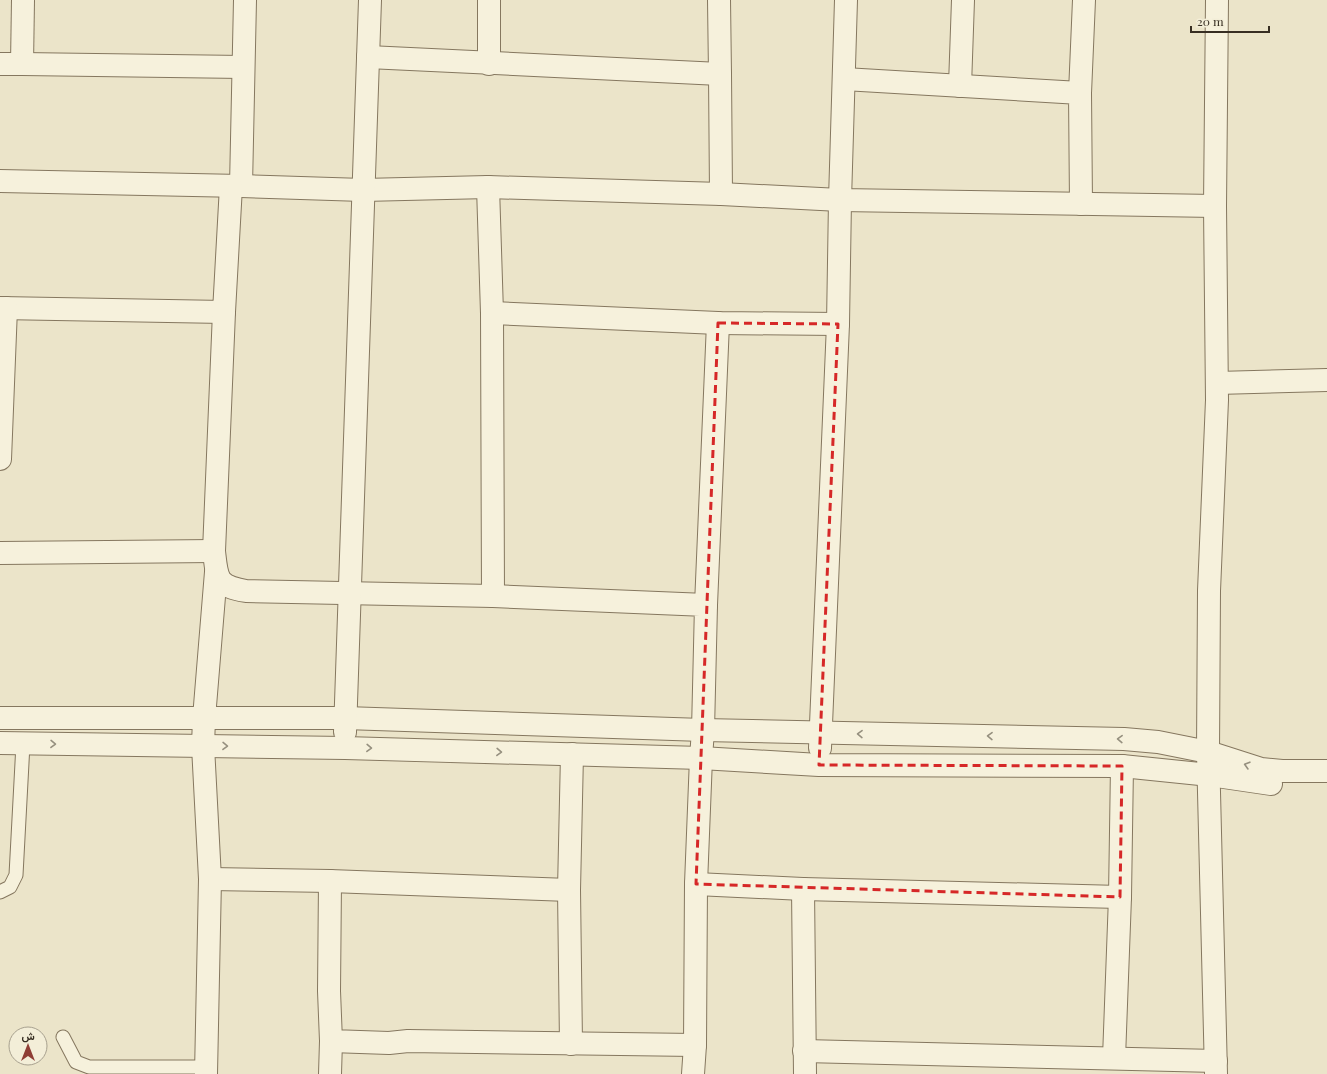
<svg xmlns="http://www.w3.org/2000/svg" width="1327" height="1074" viewBox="0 0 1327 1074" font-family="'Playfair Display',Vazirmatn,serif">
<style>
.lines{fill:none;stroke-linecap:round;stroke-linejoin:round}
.service-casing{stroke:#85775f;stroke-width:15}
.minor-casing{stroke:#85775f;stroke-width:24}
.service{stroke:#f6f1dc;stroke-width:13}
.minor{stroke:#f6f1dc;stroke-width:22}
.oneway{stroke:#96907f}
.marked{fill:none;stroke:#d62828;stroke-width:3;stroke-dasharray:8 5;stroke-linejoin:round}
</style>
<rect width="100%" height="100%" fill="#ebe4c9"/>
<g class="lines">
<defs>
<g id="service">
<polyline points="0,892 10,887 16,875 23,744"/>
<polyline points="63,1037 76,1062 89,1067 206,1067"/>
</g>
<g id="minor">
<polyline points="719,0 720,74"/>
<polyline points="368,57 720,74 721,194"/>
<polyline points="0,64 22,64 243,67"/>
<polyline points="22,64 23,0"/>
<polyline points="489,64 489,0"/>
<polyline points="844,79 1080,93 1081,204"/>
<polyline points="960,86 963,0"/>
<polyline points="1080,93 1084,0"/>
<polyline points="0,181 241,186 363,190 488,187 721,194 840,200 1215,206"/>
<polyline points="241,186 245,0"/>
<polyline points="488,187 492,313 493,596"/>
<polyline points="0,308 224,312 231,186"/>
<path d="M224 312 214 551C217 578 216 586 246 591L493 596 706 605 703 730 701 758 696 884 695 1045 693 1074"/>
<polyline points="492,313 718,323 838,324"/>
<polyline points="1217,383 1327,380"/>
<polyline points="0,459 6,308"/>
<polyline points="0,553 214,551"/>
<polyline points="706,605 718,323"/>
<polyline points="0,718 345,718 703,730 1124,739 1158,742 1208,752 1261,769 1282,771 1327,771"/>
<polyline points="345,732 370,0"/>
<polyline points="0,743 345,748 701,758 819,765 1122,766 1210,775 1271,784"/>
<polyline points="820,748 838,324 840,200 846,0"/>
<polyline points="210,879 330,881 569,890"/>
<polyline points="330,881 329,991 331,1041 389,1043 408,1041 695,1045"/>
<polyline points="696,884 803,889 1120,897"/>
<polyline points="803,889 805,1074"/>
<polyline points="571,1044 569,890 572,754"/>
<polyline points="804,1051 1216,1061"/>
<polyline points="1114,1058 1120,897 1122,766"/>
<polyline points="206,1074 210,879 203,746 204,718 216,572"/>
<polyline points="330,1074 331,1041"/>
<polyline points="1216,1074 1208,752 1209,591 1217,400 1215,206 1217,0"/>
</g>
</defs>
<!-- service casing -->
<use href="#service" class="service-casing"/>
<!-- minor casing -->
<use href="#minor" class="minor-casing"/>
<!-- service -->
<use href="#service" class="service"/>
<!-- minor -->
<use href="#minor" class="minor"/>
</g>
<!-- one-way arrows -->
<defs><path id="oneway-chevron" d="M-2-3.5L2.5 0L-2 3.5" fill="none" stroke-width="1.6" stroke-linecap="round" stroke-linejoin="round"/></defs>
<g class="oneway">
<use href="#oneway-chevron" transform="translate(860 734) rotate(-179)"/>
<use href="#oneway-chevron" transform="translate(990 736) rotate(-179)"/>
<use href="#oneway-chevron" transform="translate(1120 739) rotate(-178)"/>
<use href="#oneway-chevron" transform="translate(53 744) rotate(1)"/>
<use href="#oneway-chevron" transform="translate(225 746) rotate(1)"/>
<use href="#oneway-chevron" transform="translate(369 748) rotate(2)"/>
<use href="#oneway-chevron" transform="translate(499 752) rotate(2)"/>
<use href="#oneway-chevron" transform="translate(1247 765) rotate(-164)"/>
</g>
<!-- marked area -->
<path class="marked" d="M718 323 838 324 819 765 1122 766 1120 897 696 884Z"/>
<!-- north arrow -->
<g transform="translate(28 1046)"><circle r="19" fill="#f3eed8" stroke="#a8a18f"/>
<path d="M0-3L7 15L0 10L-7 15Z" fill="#8f3e35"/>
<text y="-6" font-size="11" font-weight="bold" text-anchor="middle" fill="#372e22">ش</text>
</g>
<!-- scale -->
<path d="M1191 26v6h78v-6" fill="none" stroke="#372e22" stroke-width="2"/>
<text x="1197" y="26" font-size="12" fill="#372e22" stroke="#f3eed8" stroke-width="3" paint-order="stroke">20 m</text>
</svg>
